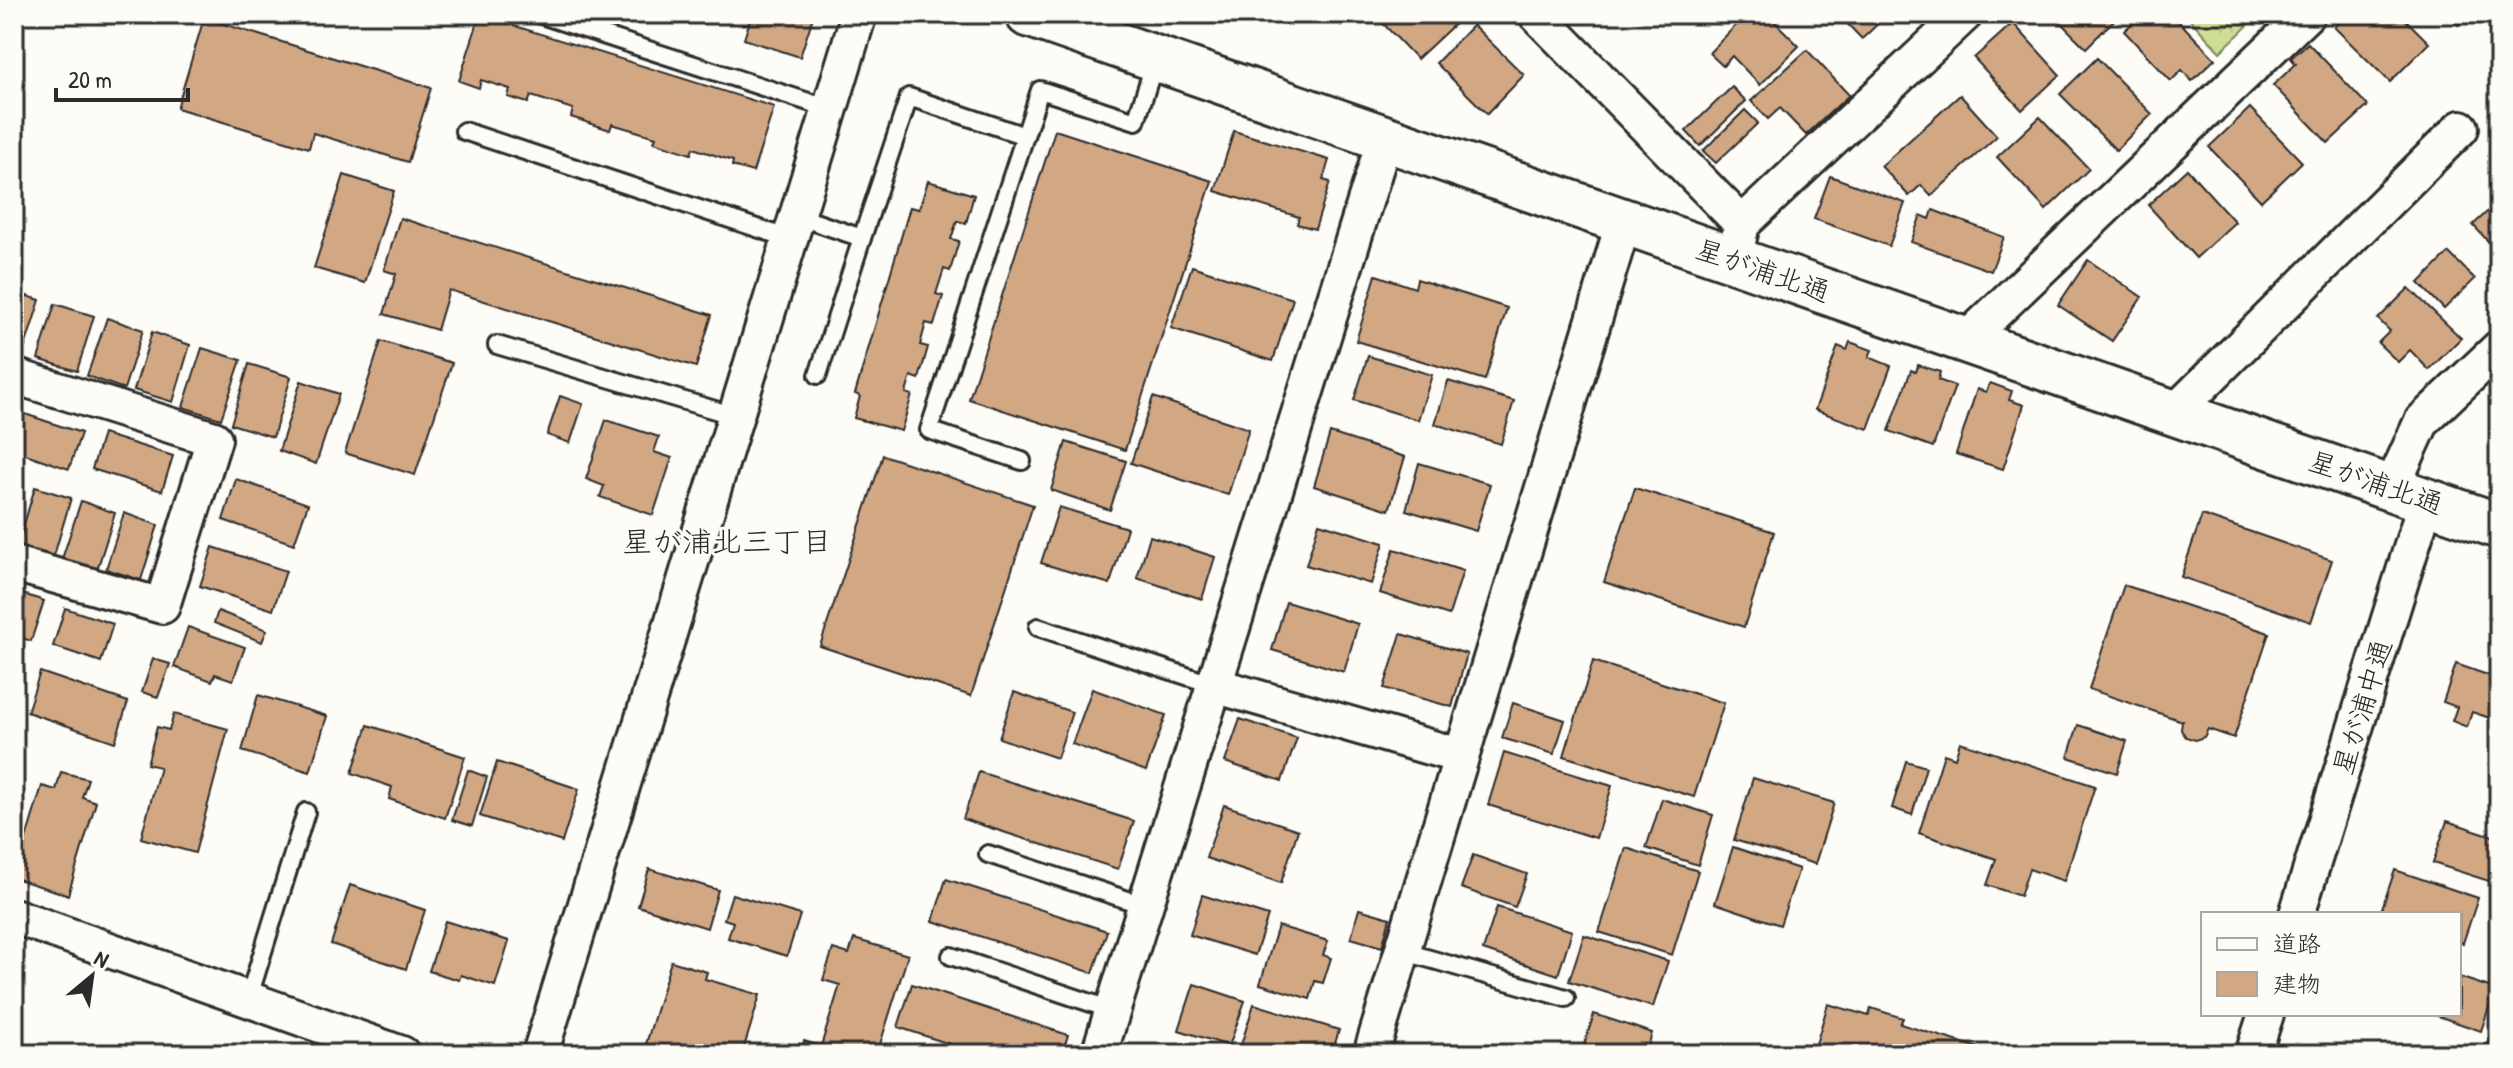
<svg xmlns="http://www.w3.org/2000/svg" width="2513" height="1068" viewBox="0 0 2513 1068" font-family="'Patrick Hand','Klee One',sans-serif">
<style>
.park{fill:url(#park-crowns);stroke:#7c855f;stroke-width:2}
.building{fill:#d2a884;stroke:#2b2b2b;stroke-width:2}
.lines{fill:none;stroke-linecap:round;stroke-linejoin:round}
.lane-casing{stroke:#2b2b2b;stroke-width:22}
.street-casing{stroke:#2b2b2b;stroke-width:40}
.secondary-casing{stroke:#2b2b2b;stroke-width:50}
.lane{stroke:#fdfcf7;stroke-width:16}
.street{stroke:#fdfcf7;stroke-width:34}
.secondary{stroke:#fdfcf7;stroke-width:44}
.labels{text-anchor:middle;stroke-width:6;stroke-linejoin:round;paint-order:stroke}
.street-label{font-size:28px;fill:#2b2b2b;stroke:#fdfcf7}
.neighbourhood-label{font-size:30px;fill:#2b2b2b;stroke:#fdfcf7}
</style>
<defs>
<pattern id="park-crowns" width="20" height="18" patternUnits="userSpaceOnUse" patternTransform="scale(2)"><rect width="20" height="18" fill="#cedf93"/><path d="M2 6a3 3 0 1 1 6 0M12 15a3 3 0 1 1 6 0" fill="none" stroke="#b1c07f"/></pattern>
</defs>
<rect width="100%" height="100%" fill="#fdfcf7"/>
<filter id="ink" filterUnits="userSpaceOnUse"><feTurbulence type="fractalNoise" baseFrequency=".0125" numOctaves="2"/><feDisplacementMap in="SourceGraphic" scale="16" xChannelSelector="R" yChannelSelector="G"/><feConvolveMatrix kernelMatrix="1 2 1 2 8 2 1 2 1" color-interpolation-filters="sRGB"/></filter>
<g filter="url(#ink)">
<!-- park -->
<polygon class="park" points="2185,14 2260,14 2220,52"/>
<!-- building -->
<g class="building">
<polygon points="708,14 735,14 732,22"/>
<polygon points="752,14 814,14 800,57 744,39"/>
<polygon points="1330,14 1353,14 1341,25"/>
<polygon points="1374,14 1454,14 1459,20 1417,59"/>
<polygon points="1747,14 1767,14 1799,46 1760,85 1732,56 1723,66 1709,53"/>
<polygon points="1838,14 1888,14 1862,39"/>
<polygon points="2052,14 2120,14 2086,48"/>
<polygon points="2142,14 2172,14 2215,59 2192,81 2182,70 2171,81 2124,31"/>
<polygon points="2347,14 2400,14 2429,43 2390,82 2334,27"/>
<polygon points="2447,14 2469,14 2458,25"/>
<polygon points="2490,14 2499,14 2499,36 2483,20"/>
<polygon points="480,15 774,107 753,172 732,166 733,161 693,148 691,154 654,142 656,137 612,124 610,130 571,117 573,109 531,96 528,103 508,97 510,89 481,80 479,88 459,81"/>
<polygon points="204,18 431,88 408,162 313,133 309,148 177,108"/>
<polygon points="2013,23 2060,75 2022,110 1974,58"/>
<polygon points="1473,25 1524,75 1487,114 1436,63"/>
<polygon points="2308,43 2368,106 2328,143 2273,85 2296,64 2291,58"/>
<polygon points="1807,50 1849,95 1806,135 1780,108 1768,119 1751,101"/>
<polygon points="2097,58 2152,114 2116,150 2060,94"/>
<polygon points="1732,87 1746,101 1700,146 1686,131"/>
<polygon points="1960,95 1997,136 1931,196 1921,185 1909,196 1881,166"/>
<polygon points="2250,108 2302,162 2261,201 2209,147"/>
<polygon points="1745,110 1758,123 1716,163 1703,151"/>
<polygon points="2040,117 2089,169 2046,210 1997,157"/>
<polygon points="1055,130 1212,181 1125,450 969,399"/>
<polygon points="1234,131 1329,160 1323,180 1330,182 1315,229 1297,224 1299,217 1215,191"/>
<polygon points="2187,169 2235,222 2196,258 2148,205"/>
<polygon points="344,175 394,191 365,283 314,268"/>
<polygon points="1830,176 1905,203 1889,246 1814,219"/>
<polygon points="928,181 974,195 966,223 957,221 951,239 959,241 950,271 944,269 936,294 943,296 934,325 926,323 920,345 928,347 919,379 911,376 906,393 912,395 901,431 854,418 860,396 855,394 910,207 919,209"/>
<polygon points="2499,201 2499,253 2473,225"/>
<polygon points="1933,210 2004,237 1991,271 1911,242 1921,215 1930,219"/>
<polygon points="400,218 712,315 696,367 449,290 437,330 384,314 396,274 384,270"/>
<polygon points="2449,253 2475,279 2444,309 2419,283"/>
<polygon points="2088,260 2142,297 2112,341 2058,305"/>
<polygon points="1192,266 1293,299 1273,361 1171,328"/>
<polygon points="1376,275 1415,288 1417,279 1507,308 1485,380 1356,341"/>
<polygon points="2409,288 2461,338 2429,370 2410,350 2398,362 2378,343 2390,331 2378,319"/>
<polygon points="14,292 40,300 23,353 14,350"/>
<polygon points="55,304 94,316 77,371 38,359"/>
<polygon points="107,318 143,330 124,389 87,376"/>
<polygon points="152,332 190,345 173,402 134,390"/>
<polygon points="381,341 452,363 415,475 345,453"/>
<polygon points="1850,342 1872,350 1869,357 1891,366 1868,429 1815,410 1838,346 1847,350"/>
<polygon points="202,348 241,360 221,419 183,407"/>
<polygon points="1368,356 1432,375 1418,420 1354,400"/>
<polygon points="249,364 291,377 273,437 231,424"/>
<polygon points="1918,365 1940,372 1938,380 1955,386 1933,447 1889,431 1911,370 1916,372"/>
<polygon points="301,381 339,394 316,464 279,451"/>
<polygon points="1448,381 1514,401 1501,444 1435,424"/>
<polygon points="1990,383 2012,391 2009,400 2024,405 2003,469 1956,454 1977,389 1986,392"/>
<polygon points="560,396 583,404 570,443 547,435"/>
<polygon points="1153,397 1249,429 1228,495 1131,463"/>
<polygon points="22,413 81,433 69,469 14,450 14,437"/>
<polygon points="606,420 659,437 654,452 672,458 653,515 600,497 604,486 586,479"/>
<polygon points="1330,433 1405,457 1389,510 1314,486"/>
<polygon points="103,434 173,456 162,491 92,469"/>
<polygon points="1066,442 1126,461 1110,510 1051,490"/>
<polygon points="883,455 1033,505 971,696 820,646"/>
<polygon points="1419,463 1490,484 1476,531 1406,510"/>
<polygon points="236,479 308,504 294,544 223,520"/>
<polygon points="14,481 23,484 14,516"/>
<polygon points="35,487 71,498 53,559 17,548"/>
<polygon points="1635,488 1774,532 1744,627 1604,582"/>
<polygon points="81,501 115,513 97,570 62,559"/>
<polygon points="1059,507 1127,528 1110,584 1041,563"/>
<polygon points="124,513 158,525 141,580 106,569"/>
<polygon points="2202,515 2332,560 2311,622 2181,577"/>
<polygon points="1319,523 1384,543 1371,584 1306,565"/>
<polygon points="1150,536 1215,557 1202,599 1137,578"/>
<polygon points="213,547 286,571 273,610 200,586"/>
<polygon points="1394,549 1463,571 1449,615 1380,593"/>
<polygon points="2499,584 2499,622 2488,618"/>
<polygon points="2124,585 2269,633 2234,738 2208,729 2204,737 2195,740 2186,737 2181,730 2182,721 2089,689"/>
<polygon points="14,591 44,601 31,641 14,635"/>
<polygon points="1286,602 1358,624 1344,672 1272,650"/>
<polygon points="65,608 113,624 101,662 53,646"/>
<polygon points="218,611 267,630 262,642 214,623"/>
<polygon points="188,627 245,647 233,680 215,674 212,681 174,667"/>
<polygon points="1401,634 1467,654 1452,707 1384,688"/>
<polygon points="153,659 170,664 158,697 142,692"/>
<polygon points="1593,661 1724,703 1694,797 1564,756"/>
<polygon points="2456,664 2499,679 2499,721 2472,712 2467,727 2452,721 2457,707 2443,702"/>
<polygon points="40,672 128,702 115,742 27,712"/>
<polygon points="1092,689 1166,715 1146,771 1072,744"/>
<polygon points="1014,692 1072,712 1057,758 999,738"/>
<polygon points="258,695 327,716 310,772 242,751"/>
<polygon points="1513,703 1565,720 1554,754 1502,738"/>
<polygon points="174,714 228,729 195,853 141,838 160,767 147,764 157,727 169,730"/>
<polygon points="1240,719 1297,738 1282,781 1225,762"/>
<polygon points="368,725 465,757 445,818 389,799 392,787 352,773"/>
<polygon points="2078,725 2127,741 2117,773 2068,757"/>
<polygon points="1960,742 2095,786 2064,881 2029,869 2020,896 1987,885 1996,859 1919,833 1944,754 1955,758"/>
<polygon points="1504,753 1612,786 1596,838 1488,805"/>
<polygon points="1906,761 1926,767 1912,815 1892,808"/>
<polygon points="497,762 579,789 562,842 480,816"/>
<polygon points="468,770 487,777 472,826 452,820"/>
<polygon points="61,772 88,779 82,797 96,802 68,895 14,878 42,786 56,790"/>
<polygon points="979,772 1134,821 1118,869 963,819"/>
<polygon points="1753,778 1834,803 1815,864 1734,840"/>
<polygon points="1662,799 1713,815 1698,865 1646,848"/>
<polygon points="1224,805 1298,830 1281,883 1206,858"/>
<polygon points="2447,821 2499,838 2498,884 2433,863"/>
<polygon points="1733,847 1799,869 1780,925 1715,903"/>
<polygon points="1626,848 1698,871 1672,955 1599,932"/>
<polygon points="1473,855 1527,874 1515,907 1461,888"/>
<polygon points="649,869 718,890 707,928 638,906"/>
<polygon points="2395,870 2478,898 2463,943 2459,942 2459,914 2380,914"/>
<polygon points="946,879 1107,931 1093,973 933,921"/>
<polygon points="350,885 425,910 406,969 331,944"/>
<polygon points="732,894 800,915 787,956 728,938 733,922 724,919"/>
<polygon points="1202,895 1268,916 1255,955 1190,935"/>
<polygon points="1497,907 1572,931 1558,975 1483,950"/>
<polygon points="1359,909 1390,918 1382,947 1351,938"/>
<polygon points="445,921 509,941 495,986 461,975 459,980 429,971"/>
<polygon points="1278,926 1328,941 1323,955 1331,958 1323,983 1315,981 1310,999 1260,984"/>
<polygon points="1584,935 1668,961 1653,1007 1569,981"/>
<polygon points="854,939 908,955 877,1054 800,1054 804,1041 821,1046 840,985 823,980 833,949 849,954"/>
<polygon points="671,961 707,972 705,979 760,995 742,1054 676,1054 646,1044"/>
<polygon points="2459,977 2495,989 2481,1031 2432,1014 2459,1014"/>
<polygon points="912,984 1068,1035 1062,1054 980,1054 898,1027"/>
<polygon points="1194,984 1245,1001 1229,1046 1179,1030"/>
<polygon points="1254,1004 1339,1030 1332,1054 1248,1054 1239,1051"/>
<polygon points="1828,1004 1869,1016 1871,1008 1903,1018 1900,1024 1999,1054 1813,1054"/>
<polygon points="1594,1014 1652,1033 1646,1054 1581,1054"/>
<polygon points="2491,1034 2499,1036 2499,1054 2484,1054"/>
</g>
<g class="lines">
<defs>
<g id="lane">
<polyline points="538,14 830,109"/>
<polyline points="464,131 790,239"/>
<polyline points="797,216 862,238 909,97 1025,136"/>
<polyline points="497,345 735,416"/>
<polyline points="818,375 862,238"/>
<polyline points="1022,461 929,430 1040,90 1136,121 1156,59"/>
<polyline points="1038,627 1214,685"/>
<polyline points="988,854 1143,905"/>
<polyline points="1402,951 1566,998"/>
<polyline points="951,956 1112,1010"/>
<polyline points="248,1000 306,812"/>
</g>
<g id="street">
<polyline points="1536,14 1742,224"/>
<polyline points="1734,260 1742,224 1965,14"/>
<polyline points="1965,341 2307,14"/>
<polyline points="14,376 214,439 162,606 14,564"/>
<polyline points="2174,413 2461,128"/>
<polyline points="2392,487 2422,421 2499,348"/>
<polyline points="1214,685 1460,756"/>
<polyline points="2297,914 2426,501"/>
<polyline points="14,916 402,1054"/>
<polyline points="540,1054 859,14"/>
<polyline points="1099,1054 1385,138"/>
<polyline points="1371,1054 1624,221"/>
<polyline points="2253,1054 2266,1014"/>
</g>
<polyline id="secondary" points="1028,14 2499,526"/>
</defs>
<!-- lane casing -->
<use href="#lane" class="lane-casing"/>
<!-- street casing -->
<use href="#street" class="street-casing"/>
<!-- secondary casing -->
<use href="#secondary" class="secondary-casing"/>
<!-- lane -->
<use href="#lane" class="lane"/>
<!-- street -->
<use href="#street" class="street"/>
<!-- secondary -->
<use href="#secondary" class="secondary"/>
</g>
</g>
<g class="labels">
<!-- street labels -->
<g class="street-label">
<text transform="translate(1763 270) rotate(19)" y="10">星が浦北通</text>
<text transform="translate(2376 482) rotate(19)" y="10">星が浦北通</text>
<text transform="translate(2362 707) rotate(-73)" y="10">星が浦中通</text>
</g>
<!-- neighbourhood labels -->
<g class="neighbourhood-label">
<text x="727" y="552">星が浦北三丁目</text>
</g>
</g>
<!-- margin -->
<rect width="2513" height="1068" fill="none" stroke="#fdfcf7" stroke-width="48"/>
<rect x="24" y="24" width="2465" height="1020" fill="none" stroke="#2b2b2b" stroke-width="3" filter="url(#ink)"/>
<!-- legend -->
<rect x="2201" y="912" width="260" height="104" fill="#fdfcf7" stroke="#a9a8a5" stroke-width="2"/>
<rect x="2217" y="938" width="40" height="12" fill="#fdfcf7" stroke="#a9a8a5" stroke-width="2"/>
<text x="2273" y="952" font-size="24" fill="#2b2b2b">道路</text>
<rect x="2217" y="972" width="40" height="24" fill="#d2a884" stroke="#a9a8a5" stroke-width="2"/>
<text x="2273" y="992" font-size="24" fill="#2b2b2b">建物</text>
<!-- north arrow -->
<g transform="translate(92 976) rotate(29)" stroke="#fdfcf7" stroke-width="6" paint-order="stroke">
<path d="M0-6L14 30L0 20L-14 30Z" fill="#2b2b2b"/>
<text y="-12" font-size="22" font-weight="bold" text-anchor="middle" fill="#2b2b2b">N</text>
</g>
<!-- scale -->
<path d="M56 88v12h132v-12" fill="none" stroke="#2b2b2b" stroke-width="4"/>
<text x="68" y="88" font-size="24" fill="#2b2b2b" stroke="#fdfcf7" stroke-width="6" paint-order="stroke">20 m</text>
</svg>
